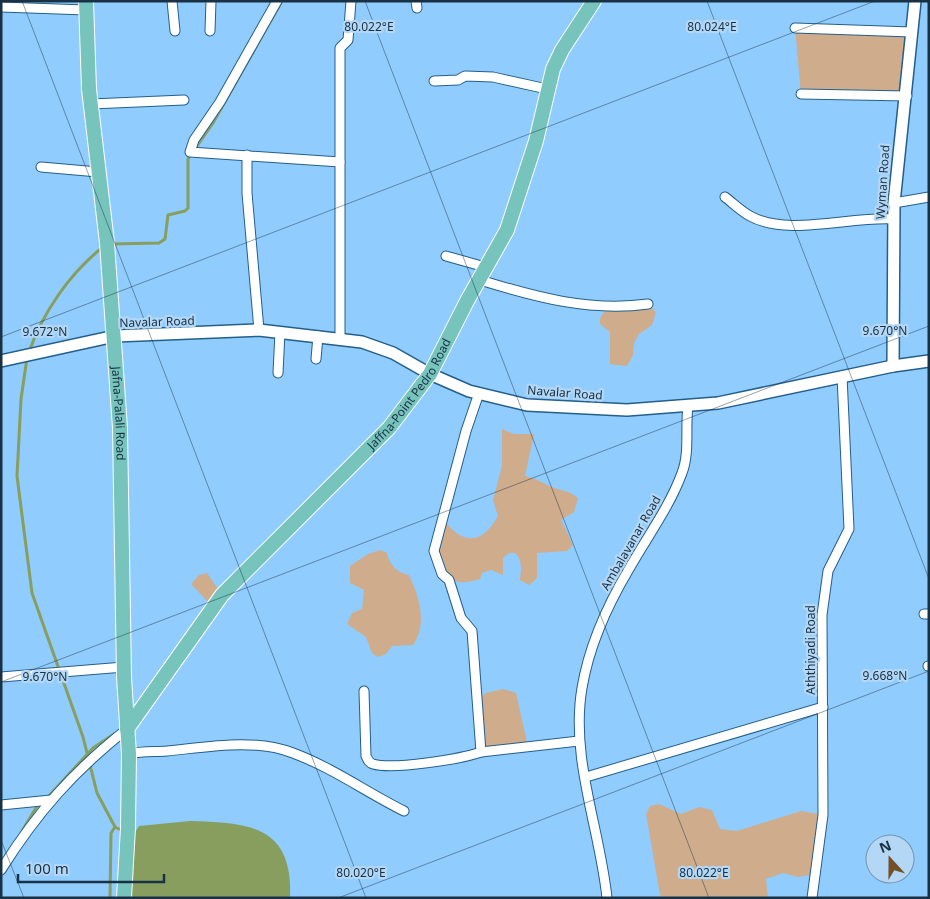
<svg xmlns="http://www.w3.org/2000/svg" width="930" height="899" viewBox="0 0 930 899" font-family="'Noto Sans',sans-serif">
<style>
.green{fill:#cfac8c}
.water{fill:#889e5e}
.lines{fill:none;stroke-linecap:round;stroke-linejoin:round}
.stream{stroke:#889e5e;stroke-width:3}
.minor-casing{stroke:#235f8b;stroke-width:11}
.tertiary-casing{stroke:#235f8b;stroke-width:14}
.primary-casing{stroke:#fff;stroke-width:16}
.minor{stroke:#fff;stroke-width:9}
.tertiary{stroke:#fff;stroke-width:11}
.primary{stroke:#76c4bc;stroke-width:14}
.ticks{fill:none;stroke:#193145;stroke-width:1;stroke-opacity:0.45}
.labels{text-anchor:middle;stroke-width:4.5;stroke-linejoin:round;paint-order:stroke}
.street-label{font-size:12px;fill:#193145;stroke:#b3d7f5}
.ticks-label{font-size:12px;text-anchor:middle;fill:#193145;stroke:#b3d7f5;stroke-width:4.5;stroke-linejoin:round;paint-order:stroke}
</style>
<rect width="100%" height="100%" fill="#90ccfe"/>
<!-- green -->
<g class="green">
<polygon points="795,28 912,32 907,96 801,94"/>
<path d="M648 304 656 312 652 325 639 334 634 343 633 355 627 366 610 364V332L600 324C597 303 635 305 648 304Z"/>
<path d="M502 429 514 434H534L525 476C536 478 542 483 552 487 564 492 566 489 578 498L574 512 561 520 573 545 567 551 537 553V578L529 585 520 580C521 570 523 560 515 553H509L503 558V575L491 570 482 573 480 579C468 583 461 583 449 580L434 551 442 517C460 544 481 547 498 516L493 500 502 466Z"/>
<path d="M380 550 387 553C389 564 397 573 409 575 419 597 428 624 413 645L392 646 386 654 378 657 372 653 366 637 347 624 352 613 362 609 364 590 350 583V566L368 554Z"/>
<polygon points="207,573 222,595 212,606 191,584 199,575"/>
<polygon points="503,689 516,693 528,747 481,752 479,698 486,693"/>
<polygon points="659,804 681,814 699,807 712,810 720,829 737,831 801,811 823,815 814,874 798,877 783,873 766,879 768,898 665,898 660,895 646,814 650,806"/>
</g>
<!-- water -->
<path class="water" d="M190 821C249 823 293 825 290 898H130L134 834 139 826Z"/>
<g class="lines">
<!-- stream -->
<g class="stream">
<polyline points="111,244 159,243 165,239 168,215 185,211 188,208 188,159 213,123 282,1"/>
<path d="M29 352C43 312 70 273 103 247"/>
<polyline points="27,358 21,399 17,476 32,593 83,737 97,793 115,827 119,829"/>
<polyline points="47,798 93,748 114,734"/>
<polyline points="22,831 39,803"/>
<polyline points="110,898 111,833 115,827"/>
</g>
<defs>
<g id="minor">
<polyline points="172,1 175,31"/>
<polyline points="277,1 220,102 194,140 190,152 340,162"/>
<polyline points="416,1 417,8"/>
<polyline points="1,7 86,10"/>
<polyline points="795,28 912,32"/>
<polyline points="210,31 211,1"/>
<polyline points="434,81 458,80 465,76 493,77 547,89"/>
<polyline points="801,94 907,96"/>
<polyline points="91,104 184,100"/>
<polyline points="247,155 247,193 259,330"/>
<polyline points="41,167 98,172"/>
<path d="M725 197C733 203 741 211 750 216 788 237 850 216 894 219"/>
<polyline points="894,203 929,197"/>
<polyline points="446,256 485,267"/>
<path d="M480 280C535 297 590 312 648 304"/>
<polyline points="340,339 340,48 348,40 351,1"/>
<polyline points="316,359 318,336"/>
<polyline points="278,373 280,332"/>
<polyline points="479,393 466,431 434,551 442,574 449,580 461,618 472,631 481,752 579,741"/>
<polyline points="924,614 929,614"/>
<polyline points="928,666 929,666"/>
<polyline points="1,677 124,667"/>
<path d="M364 691 366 756C368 760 369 763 373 764 393 770 461 759 481 752"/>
<path d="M129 754C142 751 154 752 167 751 207 747 254 738 293 753 333 768 366 792 404 811"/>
<polyline points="586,777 823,707"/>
<polyline points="1,805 51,800"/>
<path d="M1 870C37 812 75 770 127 729"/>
<path d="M607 898C600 829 570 758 582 688 589 646 607 606 629 569 647 537 669 508 682 473 690 452 685 428 688 406"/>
<polyline points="812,898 823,815 822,615 828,571 849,529 842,376"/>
</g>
<g id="tertiary">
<polyline points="1,361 115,336 259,330 362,342 393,353 430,374 469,391 527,405 627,410 718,403 893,366 929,361"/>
<polyline points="893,366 894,203 915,1"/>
</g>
<g id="primary">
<path id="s1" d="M86 1 89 89 107 243 120 428 124 677 129 754 128 828 124 898"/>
<path id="s2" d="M127 729 222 595 389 428 430 374 467 301 507 230 536 141 553 69 562 50 594 1"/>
</g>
</defs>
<!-- minor casing -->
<use href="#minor" class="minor-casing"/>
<!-- tertiary casing -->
<use href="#tertiary" class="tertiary-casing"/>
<!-- primary casing -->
<use href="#primary" class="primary-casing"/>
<!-- minor -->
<use href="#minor" class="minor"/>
<!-- tertiary -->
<use href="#tertiary" class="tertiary"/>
<!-- primary -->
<use href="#primary" class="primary"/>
</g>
<!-- ticks -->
<path class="ticks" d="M22 1 366 898M365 1 709 898M707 1 929 579M1 337 875 1M1 682 929 326M1 840 24 898M338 898 929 671"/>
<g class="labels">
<!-- street labels -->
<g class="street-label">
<text transform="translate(883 182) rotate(-86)" y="4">Wyman Road</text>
<text transform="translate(157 322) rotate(-2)" y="4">Navalar Road</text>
<text dy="4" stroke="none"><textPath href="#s2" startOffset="440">Jaffna-Point Pedro Road</textPath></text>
<text transform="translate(565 393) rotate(4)" y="4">Navalar Road</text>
<text dy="4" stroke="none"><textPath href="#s1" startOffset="414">Jafna-Palali Road</textPath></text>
<text transform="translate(631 543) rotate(-60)" y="4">Ambalavanar Road</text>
<text transform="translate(811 650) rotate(-90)" y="4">Aththiyadi Road</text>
</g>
</g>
<g class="ticks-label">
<text x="369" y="31">80.022°E</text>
<text x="712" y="31">80.024°E</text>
<text x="885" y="335">9.670°N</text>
<text x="45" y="336">9.672°N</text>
<text x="885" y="680">9.668°N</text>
<text x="45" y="681">9.670°N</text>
<text x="361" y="877">80.020°E</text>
<text x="704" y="877">80.022°E</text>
</g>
<!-- border -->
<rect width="930" height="899" fill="none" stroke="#193145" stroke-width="5"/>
<!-- north arrow -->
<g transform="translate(890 859) rotate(339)"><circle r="24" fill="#b3d7f5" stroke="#7595af"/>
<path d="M0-4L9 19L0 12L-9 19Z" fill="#744f2a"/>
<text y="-8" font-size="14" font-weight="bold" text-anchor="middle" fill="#193145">N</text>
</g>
<!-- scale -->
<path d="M18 874v8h146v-8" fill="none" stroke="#193145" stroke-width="2.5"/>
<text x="25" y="874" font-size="15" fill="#193145" stroke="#b3d7f5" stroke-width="4" paint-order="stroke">100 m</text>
</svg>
